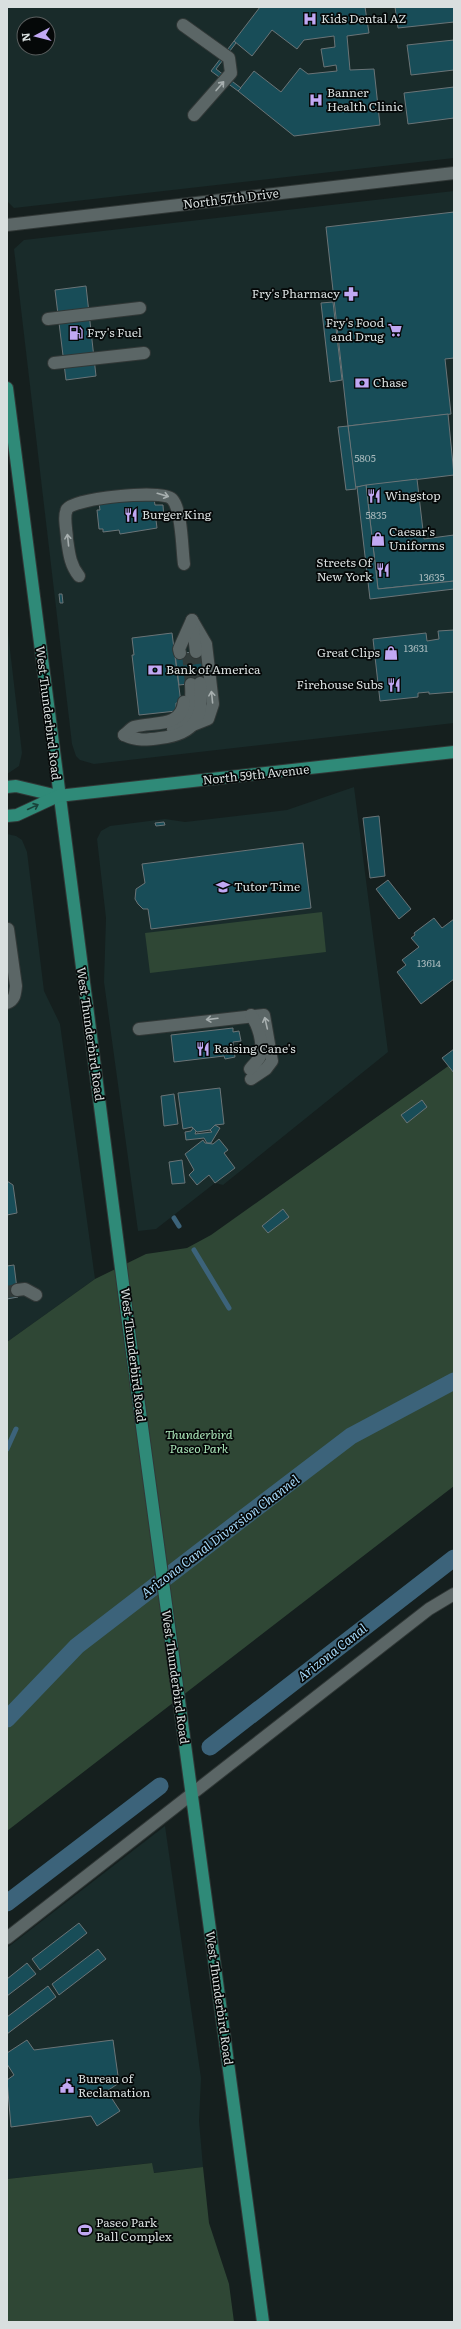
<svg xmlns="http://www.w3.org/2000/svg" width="461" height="2329" viewBox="0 0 461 2329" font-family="Literata,serif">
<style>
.built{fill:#192b2a;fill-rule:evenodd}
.green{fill:#2f4735}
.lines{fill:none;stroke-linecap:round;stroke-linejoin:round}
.stream{stroke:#3c637a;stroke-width:5}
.canal{stroke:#3c637a;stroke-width:17}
.building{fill:#184d58;stroke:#6a7477}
.minor-tunnel{stroke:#323c3b;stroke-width:12;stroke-dasharray:12 6;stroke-linecap:butt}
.minor-casing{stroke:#313837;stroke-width:14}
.major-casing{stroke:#313837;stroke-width:14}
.minor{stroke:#5b6666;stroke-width:12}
.major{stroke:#2f8a78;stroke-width:12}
.oneway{stroke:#a7afaf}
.oneway2{stroke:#18423a}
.labels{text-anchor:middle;stroke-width:3.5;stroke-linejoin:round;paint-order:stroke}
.number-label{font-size:10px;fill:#a9babd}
.poi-label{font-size:12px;fill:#d9dfdf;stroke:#050808;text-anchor:start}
.street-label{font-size:12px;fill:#d9dfdf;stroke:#050808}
.park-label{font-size:12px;font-style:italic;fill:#abe6b9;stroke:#050808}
.water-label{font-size:13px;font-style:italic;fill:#a6dafb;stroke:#050808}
</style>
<rect width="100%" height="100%" fill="#151f1e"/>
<!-- built -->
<g class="built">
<path d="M7 7H454V158L14 208 7 201ZM24 24H48V48H24Z"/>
<polygon points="454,191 454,723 94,764 80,760 76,756 72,744 14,249 24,240"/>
<polygon points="7,624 22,753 19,766 7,774"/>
<polygon points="354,787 388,1052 223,1185 215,1183 156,1229 138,1231 104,982 106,918 97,839 101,831 110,826 165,819 185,822 287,810"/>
<polygon points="7,834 16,836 22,840 27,852 44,991 60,1024 95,1279 7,1342"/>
<polygon points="165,1826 201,2078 199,2121 203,2167 153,2173 151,2163 7,2179 7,1948"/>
</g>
<!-- green -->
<g class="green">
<polygon points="322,912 326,952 150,973 145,933"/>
<polygon points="454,1062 454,1486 7,1831 7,1342 95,1279 146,1254 187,1248 211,1235"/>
<polygon points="152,2163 154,2173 203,2167 209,2223 229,2284 234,2322 7,2322 7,2179"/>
</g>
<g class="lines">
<!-- stream -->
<g class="stream">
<polyline points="174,1218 179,1226"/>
<polyline points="194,1250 229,1308"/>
<polyline points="7,1449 16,1429"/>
</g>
<!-- canal -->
<g class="canal">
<polyline points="7,1719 77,1646 242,1519 351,1436 454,1381"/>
<polyline points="210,1747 454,1558"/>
<polyline points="7,1903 160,1786"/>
</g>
</g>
<!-- building -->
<g class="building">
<polygon points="260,7 365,7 369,33 347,36 350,70 374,69 380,125 294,136 238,91 254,71 281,92 300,68 308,74 337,71 336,65 324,67 321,49 335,47 334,36 304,40 297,49 272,30 252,56 234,41"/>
<polygon points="395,7 454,7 454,22 398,28"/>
<polygon points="454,40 454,70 411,75 407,45"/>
<polygon points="234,41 236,43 216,69 241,88 238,91 211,71"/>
<polygon points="454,87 454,118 408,124 404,93"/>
<polygon points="454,212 454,358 445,359 451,414 348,426 326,227"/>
<polygon points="86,286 96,376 66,380 55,290"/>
<polygon points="333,302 342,380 330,382 321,303"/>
<polygon points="448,414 454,475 355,487 348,426"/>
<polygon points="348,426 356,489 346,490 338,427"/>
<polygon points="417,479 424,539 454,535 454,581 378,589 366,485"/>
<polygon points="366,485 378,589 454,581 454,589 370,599 357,487"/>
<polygon points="154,499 155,505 163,505 164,519 156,520 157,528 120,534 119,530 103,532 103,529 99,529 97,510 100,510 99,503"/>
<polygon points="59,594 62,594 63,603 60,603"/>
<polygon points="454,630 454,692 429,694 429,692 418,693 418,697 380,701 373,639 426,633 427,641 439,639 438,631"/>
<polygon points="172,633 181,703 176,703 176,711 139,715 132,655 134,655 132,638"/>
<polygon points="203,651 206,682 179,685 175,654"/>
<polygon points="379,816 385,876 370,878 363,818"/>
<polygon points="164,822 165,825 156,826 155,823"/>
<polygon points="303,843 311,908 151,929 148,909 143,909 138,904 135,899 136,889 145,883 142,864"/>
<polygon points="388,880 411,909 399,919 376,889"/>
<polygon points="434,918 442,928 454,919 454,979 421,1004 397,972 406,965 402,960 419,947 411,938 415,935 414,933"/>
<polygon points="233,1028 233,1032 239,1031 241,1041 233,1042 235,1057 225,1059 224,1056 174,1062 171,1035"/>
<polygon points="454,1049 454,1073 442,1058"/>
<polygon points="220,1088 224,1124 215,1125 210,1130 197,1132 192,1127 183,1129 178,1093"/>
<polygon points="174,1094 178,1124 164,1126 161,1096"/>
<polygon points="422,1100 427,1107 407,1123 401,1115"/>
<polygon points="215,1125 220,1128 211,1143 207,1143 204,1138 186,1140 185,1132 191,1131 193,1128 196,1131 195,1134 212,1132 210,1130"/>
<polygon points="219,1139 228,1150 224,1153 235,1168 215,1183 209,1175 197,1185 189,1175 194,1170 185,1154 203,1140 205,1143 213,1144"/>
<polygon points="182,1160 185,1183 172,1184 169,1162"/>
<polygon points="7,1181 13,1185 17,1213 7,1215"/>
<polygon points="283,1209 289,1217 268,1233 262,1226"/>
<polygon points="14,1265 18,1297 7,1299 7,1266"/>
<polygon points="79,1923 87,1933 40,1970 32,1959"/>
<polygon points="98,1949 106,1959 59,1995 52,1984"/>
<polygon points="27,1963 36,1974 7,1996 7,1979"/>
<polygon points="48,1986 56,1997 7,2034 7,2017"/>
<polygon points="27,2040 34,2050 113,2040 119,2083 107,2091 120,2111 97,2126 91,2116 11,2127 7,2080 14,2075 7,2064 7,2053"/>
</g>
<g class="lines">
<!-- minor-tunnel -->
<g class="minor-tunnel">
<polyline points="196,652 200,683"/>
<polyline points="188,653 191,684"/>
<polyline points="7,1292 17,1290"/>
</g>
<defs>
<g id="minor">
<polyline points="183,25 229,58 231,73 194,115"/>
<polyline points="7,225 454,173"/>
<polyline points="48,319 140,308"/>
<polyline points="54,363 144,353"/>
<path d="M79 576C70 565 69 553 67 539 67 531 63 517 67 509 75 498 162 489 172 499 182 509 182 550 184 564"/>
<polyline points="192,620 206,644 213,704 208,719 193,725"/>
<polyline points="193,627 196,652"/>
<polyline points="180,653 179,649 192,620"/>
<path d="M173 729C192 722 192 701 191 684"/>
<path d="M124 735C137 741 146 740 160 738 196 734 204 717 200 683"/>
<path d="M124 735C127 733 131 728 134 727 152 721 181 729 184 702"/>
<path d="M7 1003C15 1000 15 994 16 986L8 929"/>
<polyline points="139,1029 264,1015 272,1061 266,1069 251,1079"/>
<path d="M250 1069C253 1065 259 1060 260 1056 264 1043 258 1025 251 1015"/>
<polyline points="17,1290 25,1289 36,1295"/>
<polyline points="7,1938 429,1609 454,1594"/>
</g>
<g id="major">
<path d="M7 388C87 1033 176 1678 263 2322"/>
<polyline points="7,787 16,786 58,796"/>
<polyline points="7,816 17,815 58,796 454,752"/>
</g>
</defs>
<!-- minor casing -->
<use href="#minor" class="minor-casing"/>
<!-- major casing -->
<use href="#major" class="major-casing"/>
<!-- minor -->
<use href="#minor" class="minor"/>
<!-- major -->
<use href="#major" class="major"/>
</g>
<!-- one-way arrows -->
<defs><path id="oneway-shaft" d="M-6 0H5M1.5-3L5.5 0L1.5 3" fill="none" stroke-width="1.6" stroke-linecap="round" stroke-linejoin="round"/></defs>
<g class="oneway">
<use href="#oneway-shaft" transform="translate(220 86) rotate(-49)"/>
<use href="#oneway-shaft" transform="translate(163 495) rotate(16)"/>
<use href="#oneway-shaft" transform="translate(68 540) rotate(-96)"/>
<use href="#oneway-shaft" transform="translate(212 697) rotate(-96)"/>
<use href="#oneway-shaft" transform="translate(212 1019) rotate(173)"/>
<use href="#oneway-shaft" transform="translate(266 1023) rotate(-103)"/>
</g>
<use class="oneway2" href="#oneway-shaft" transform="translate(33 807) rotate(-25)"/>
<!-- icons -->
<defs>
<symbol id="hospital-bare" viewBox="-9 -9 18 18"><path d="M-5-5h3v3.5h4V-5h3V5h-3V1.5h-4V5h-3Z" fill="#c1a8f3" stroke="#050808" stroke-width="2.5" paint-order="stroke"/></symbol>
<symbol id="pharmacy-bare" viewBox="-9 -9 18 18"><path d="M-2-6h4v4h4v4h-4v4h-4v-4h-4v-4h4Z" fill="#c1a8f3" stroke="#050808" stroke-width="2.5" paint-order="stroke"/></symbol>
<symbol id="supermarket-bare" viewBox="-9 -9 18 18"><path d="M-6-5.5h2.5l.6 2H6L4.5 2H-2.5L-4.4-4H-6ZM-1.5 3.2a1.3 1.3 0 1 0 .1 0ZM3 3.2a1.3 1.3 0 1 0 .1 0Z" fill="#c1a8f3" stroke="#050808" stroke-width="2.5" paint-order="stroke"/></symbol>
<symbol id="fuel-bare" viewBox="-9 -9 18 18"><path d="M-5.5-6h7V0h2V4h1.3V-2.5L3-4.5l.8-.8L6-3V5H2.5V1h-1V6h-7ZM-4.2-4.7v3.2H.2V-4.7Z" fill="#c1a8f3" stroke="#050808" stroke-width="2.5" paint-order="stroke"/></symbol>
<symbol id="bank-bare" viewBox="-9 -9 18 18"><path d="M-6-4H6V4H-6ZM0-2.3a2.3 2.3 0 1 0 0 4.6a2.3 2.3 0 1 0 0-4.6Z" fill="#c1a8f3" stroke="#050808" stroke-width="2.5" paint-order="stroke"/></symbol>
<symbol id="restaurant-bare" viewBox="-9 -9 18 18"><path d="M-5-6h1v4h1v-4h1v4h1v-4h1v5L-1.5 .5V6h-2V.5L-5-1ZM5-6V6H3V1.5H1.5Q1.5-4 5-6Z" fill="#c1a8f3" stroke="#050808" stroke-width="2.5" paint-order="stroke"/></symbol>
<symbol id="shop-bare" viewBox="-9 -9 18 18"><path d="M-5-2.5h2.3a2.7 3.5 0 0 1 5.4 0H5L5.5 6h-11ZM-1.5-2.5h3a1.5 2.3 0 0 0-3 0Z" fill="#c1a8f3" stroke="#050808" stroke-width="2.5" paint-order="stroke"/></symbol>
<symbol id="school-bare" viewBox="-9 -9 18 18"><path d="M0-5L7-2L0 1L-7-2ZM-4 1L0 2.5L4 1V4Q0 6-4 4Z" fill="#c1a8f3" stroke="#050808" stroke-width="2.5" paint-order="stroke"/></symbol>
<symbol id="civic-bare" viewBox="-9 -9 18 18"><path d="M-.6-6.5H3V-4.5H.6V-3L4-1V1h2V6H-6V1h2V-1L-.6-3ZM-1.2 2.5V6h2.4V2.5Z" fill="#c1a8f3" stroke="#050808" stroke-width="2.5" paint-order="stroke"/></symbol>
<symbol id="stadium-bare" viewBox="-9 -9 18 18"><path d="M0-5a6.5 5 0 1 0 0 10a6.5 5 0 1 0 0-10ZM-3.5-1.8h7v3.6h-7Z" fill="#c1a8f3" stroke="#050808" stroke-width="2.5" paint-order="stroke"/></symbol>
</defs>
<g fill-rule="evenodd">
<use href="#hospital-bare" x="300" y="9" width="20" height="20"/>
<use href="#hospital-bare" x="306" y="90" width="20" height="20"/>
<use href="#pharmacy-bare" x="341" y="284" width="20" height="20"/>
<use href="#supermarket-bare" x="385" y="320" width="20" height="20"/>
<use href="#fuel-bare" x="66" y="323" width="20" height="20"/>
<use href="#bank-bare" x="352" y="373" width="20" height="20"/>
<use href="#restaurant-bare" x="364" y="486" width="20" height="20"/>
<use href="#restaurant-bare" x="121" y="505" width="20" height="20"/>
<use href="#shop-bare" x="368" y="529" width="20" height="20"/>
<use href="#restaurant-bare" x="373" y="560" width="20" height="20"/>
<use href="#shop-bare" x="381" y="643" width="20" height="20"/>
<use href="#bank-bare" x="145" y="660" width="20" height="20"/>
<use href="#restaurant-bare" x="384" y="675" width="20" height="20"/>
<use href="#school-bare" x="213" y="877" width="20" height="20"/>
<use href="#restaurant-bare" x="193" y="1039" width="20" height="20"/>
<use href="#civic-bare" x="57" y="2076" width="20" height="20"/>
<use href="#stadium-bare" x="75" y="2220" width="20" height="20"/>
</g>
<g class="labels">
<!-- number labels -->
<g class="number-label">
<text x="365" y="462">5805</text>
<text x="376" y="519">5835</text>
<text x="432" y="581">13635</text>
<text x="416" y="652">13631</text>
<text x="429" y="967">13614</text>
</g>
<!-- poi labels -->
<g class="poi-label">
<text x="321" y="23">Kids Dental AZ</text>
<text x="327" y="97">Banner<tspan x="327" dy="14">Health Clinic</tspan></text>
<text x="340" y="298" text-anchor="end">Fry's Pharmacy</text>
<text x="384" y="327" text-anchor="end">Fry's Food<tspan x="384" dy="14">and Drug</tspan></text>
<text x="87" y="337">Fry's Fuel</text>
<text x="373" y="387">Chase</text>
<text x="385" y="500">Wingstop</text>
<text x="142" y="519">Burger King</text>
<text x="389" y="536">Caesar's<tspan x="389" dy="14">Uniforms</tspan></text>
<text x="372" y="567" text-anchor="end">Streets Of<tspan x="372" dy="14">New York</tspan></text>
<text x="380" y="657" text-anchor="end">Great Clips</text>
<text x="166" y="674">Bank of America</text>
<text x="383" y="689" text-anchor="end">Firehouse Subs</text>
<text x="234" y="891">Tutor Time</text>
<text x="214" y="1053">Raising Cane's</text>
<text x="78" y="2083">Bureau of<tspan x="78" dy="14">Reclamation</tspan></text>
<text x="96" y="2227">Paseo Park<tspan x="96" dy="14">Ball Complex</tspan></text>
</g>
<!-- street labels -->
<g class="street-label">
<text transform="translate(231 199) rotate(-7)" y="4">North 57th Drive</text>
<text transform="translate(48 713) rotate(83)" y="4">West Thunderbird Road</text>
<text transform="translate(256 775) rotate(-6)" y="4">North 59th Avenue</text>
<text transform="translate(90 1034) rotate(82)" y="4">West Thunderbird Road</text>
<text transform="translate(133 1355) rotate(83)" y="4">West Thunderbird Road</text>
<text transform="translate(175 1677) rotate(82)" y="4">West Thunderbird Road</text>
<text transform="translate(219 1998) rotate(82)" y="4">West Thunderbird Road</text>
</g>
<!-- park labels -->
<g class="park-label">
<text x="199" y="1439">Thunderbird<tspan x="199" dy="14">Paseo Park</tspan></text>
</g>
<!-- water labels -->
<g class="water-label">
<text transform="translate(220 1536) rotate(-37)" y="5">Arizona Canal Diversion Channel</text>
<text transform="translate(332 1652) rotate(-38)" y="5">Arizona Canal</text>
</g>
</g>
<!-- border -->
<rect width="461" height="2329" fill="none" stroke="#d9dfdf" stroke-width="16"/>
<!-- north arrow -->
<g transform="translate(36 36) rotate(263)"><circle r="19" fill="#050808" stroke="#5a5e5e"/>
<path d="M0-3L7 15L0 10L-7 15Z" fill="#c1a8f3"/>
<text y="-6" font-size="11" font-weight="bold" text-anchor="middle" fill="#d9dfdf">N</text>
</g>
</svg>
